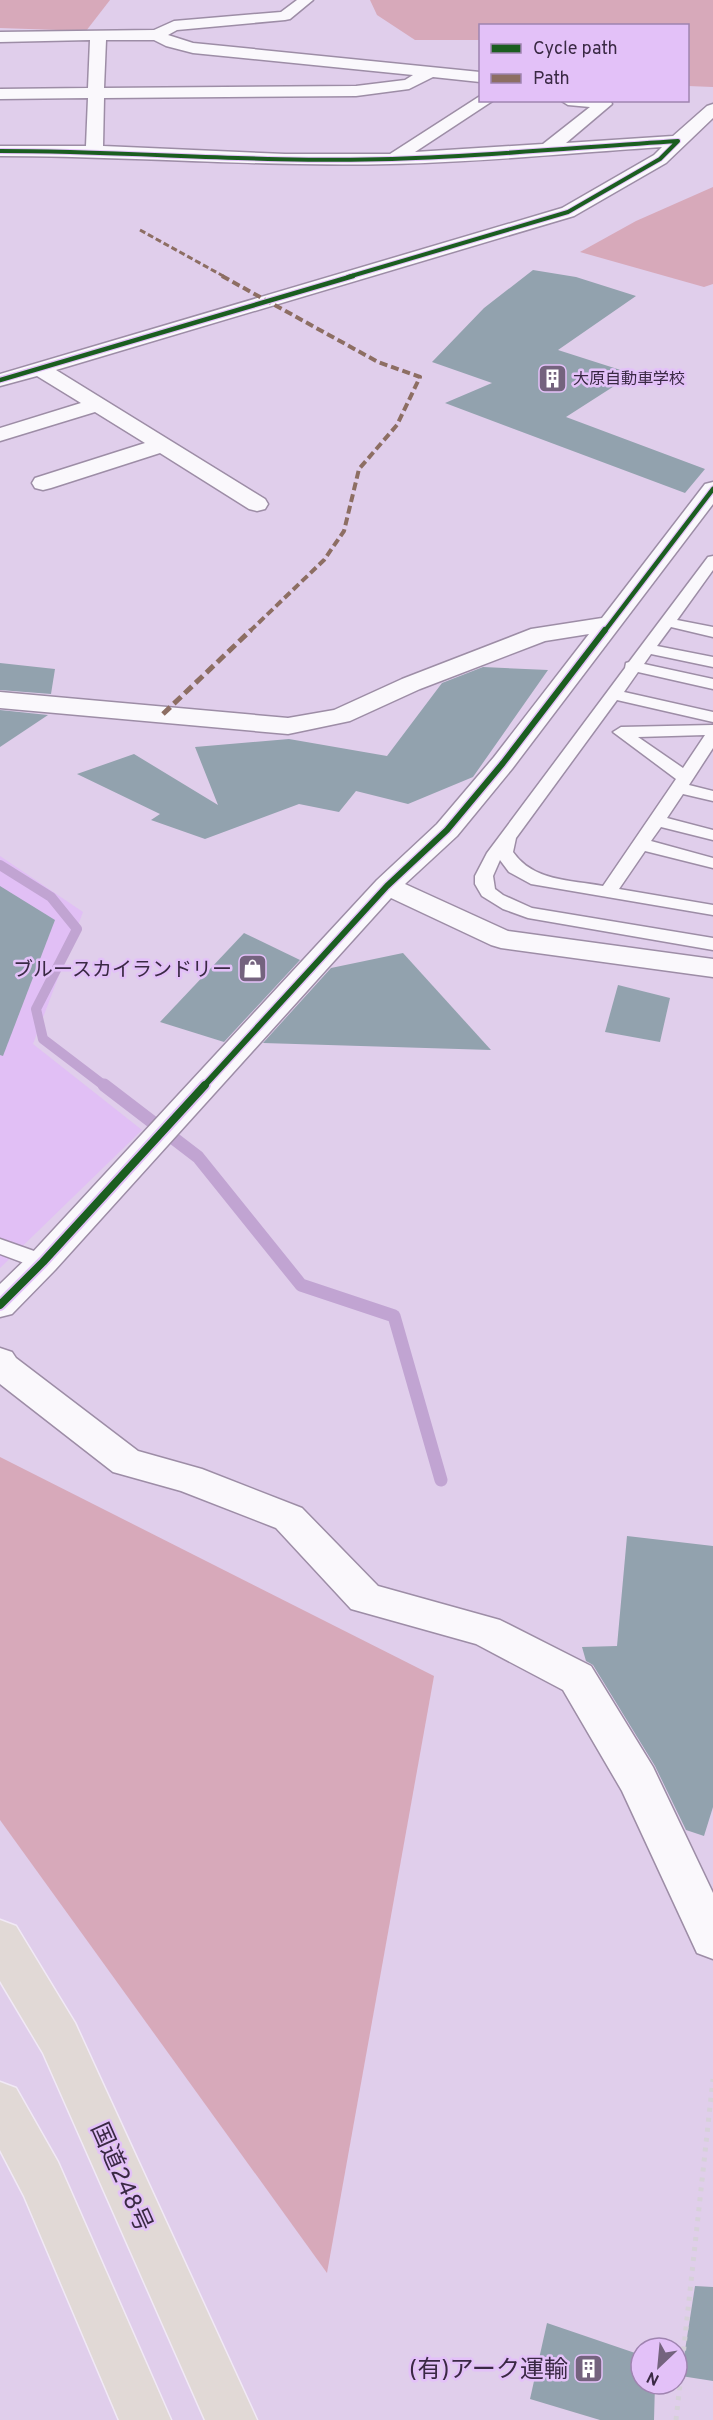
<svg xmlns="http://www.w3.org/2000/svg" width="713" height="2420" viewBox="0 0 713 2420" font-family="Overpass,'Noto Sans JP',sans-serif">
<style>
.built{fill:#e1bff5}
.forest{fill:#d7a9ba}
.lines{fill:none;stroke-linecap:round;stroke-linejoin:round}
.stream-far1{stroke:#c1a4d2;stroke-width:10}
.stream{stroke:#c1a4d2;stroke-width:13}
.building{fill:#92a2ae}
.service-casing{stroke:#9d8da6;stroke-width:3}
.minor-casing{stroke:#9d8da6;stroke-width:3}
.trunk-casing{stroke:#f1e9f6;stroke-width:3}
.path{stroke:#d6d1d9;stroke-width:5;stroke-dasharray:4 6;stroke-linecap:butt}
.service{fill:#faf8fc;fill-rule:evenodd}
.minor{fill:#faf8fc;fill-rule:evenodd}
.trunk{fill:#e1d9d6;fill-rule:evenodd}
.quiet-far2{stroke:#8d6e63;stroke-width:3;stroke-dasharray:6 3;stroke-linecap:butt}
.quiet-far1{stroke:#8d6e63;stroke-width:4;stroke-dasharray:8 4;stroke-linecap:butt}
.quiet{stroke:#8d6e63;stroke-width:5;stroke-dasharray:10 5;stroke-linecap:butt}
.cycleway-far3-casing{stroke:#e3c1f8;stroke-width:6}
.cycleway-far2-casing{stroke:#e3c1f8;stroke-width:7}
.cycleway-far1-casing{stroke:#e3c1f8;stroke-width:9}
.cycleway-casing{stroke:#e3c1f8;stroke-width:12}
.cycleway-far3{stroke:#1b5e20;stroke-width:4}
.cycleway-far2{stroke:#1b5e20;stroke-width:4.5}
.cycleway-far1{stroke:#1b5e20;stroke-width:6}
.cycleway{stroke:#1b5e20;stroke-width:8}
.labels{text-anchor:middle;stroke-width:5;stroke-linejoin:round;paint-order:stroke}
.far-poi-label{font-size:16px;fill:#3a2944;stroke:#e3c1f8;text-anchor:start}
.poi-label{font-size:20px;fill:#3a2944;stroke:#e3c1f8;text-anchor:end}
.near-street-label{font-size:24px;fill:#3a2944;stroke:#e3c1f8}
.near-poi-label{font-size:24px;fill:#3a2944;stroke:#e3c1f8;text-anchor:end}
</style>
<rect width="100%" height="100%" fill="#e0ceeb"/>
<!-- built -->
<polygon class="built" points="0,856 83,912 33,1044 142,1130 0,1268"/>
<!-- forest -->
<g class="forest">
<polygon points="0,0 110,0 86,31 0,28"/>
<polygon points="370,0 713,0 713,87 688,86 688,26 480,26 480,40 415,40 377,15"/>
<polygon points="713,187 713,284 704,287 580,252 636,221"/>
<polygon points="0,1457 434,1676 327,2273 0,1820"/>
</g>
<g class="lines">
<!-- stream-far1 -->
<polyline class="stream-far1" points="0,865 51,897 77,929 36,1009 43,1039 106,1087"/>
<!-- stream -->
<polyline class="stream" points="104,1085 198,1157 301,1285 394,1316 441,1480"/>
</g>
<!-- building -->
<g class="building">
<polygon points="533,270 576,277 636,296 558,350 633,374 566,417 705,469 685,493 445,403 492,383 432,362 484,308"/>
<polygon points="0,663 55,669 51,694 0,690"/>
<polygon points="483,667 548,670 473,777 408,804 356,791 339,812 299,804 205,839 151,820 160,814 77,774 134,754 218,805 195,747 289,739 387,756 442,683"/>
<polygon points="0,710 48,715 0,747"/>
<polygon points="0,886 55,920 3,1056 0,1055"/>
<polygon points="244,933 300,960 224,1042 160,1022"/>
<polygon points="403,953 491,1050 263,1043 331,968"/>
<polygon points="618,985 670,998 660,1042 605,1032"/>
<polygon points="627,1536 713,1546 713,1807 704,1836 686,1830 655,1766 593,1665 586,1661 582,1647 617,1646"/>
<polygon points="695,2286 713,2287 713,2381 681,2376"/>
<polygon points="547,2323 641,2355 641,2384 655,2384 654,2420 600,2420 530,2399"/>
</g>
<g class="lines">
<defs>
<g id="service">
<path d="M713 556V570L677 620 713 627V637L671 627 657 646 713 657V667L651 654 644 664 713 679V689L638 672 624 692 713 712V722L617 700 516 838 513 852C533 881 570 880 603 886L676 779 613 732 621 727 713 725V748L689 785 713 791V801L683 794 667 818 713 830V840L661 827 651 841 713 858V868L645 851 619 889 713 905V915L531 884 509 872 500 860 493 876 495 889 503 895 532 908 713 938V950L528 918 503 909 482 896 475 884V876L487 853 625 668 626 663 629 662 708 557ZM705 735 683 768 638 737Z"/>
<polygon points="0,1239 51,1257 54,1262 51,1267 43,1270 0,1254"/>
</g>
<g id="minor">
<path d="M297 0H313L290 19 285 20 177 30 168 35 193 43 480 72V82L433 77 409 89 356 96 104 98 103 146 285 154H390L480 96V100H494L415 152 543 144 590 107 568 105 560 100H610L612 104 566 143 673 136 707 106 713 104V118L666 163 574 216 56 370 265 499 268 504 265 509 257 511 249 509 160 453 51 488 43 490 35 488 32 483 35 478 145 443 95 412 0 441V428L81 403 37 376 0 386V374L562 208 654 155 662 147C572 153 481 162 390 164 260 167 130 156 0 156V146H86L88 98 0 99V89L88 88 90 40 0 42V32L154 30 174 21 281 12ZM106 40H154L166 46 193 53 413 75 405 80 356 86 104 88Z"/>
<polygon points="713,482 713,504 512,769 457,836 405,884 508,931 713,959 713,977 501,948 491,945 391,898 55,1270 12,1314 0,1317 0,1284 31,1254 377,880 437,824 494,757 589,634 545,641 420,689 350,721 288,734 0,708 0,692 288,718 334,710 402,679 531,629 602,618 705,484"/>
<polygon points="0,1348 12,1352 16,1358 138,1451 202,1469 302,1508 378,1586 500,1620 591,1666 653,1767 713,1893 713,1959 697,1953 622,1791 563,1690 476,1644 351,1609 276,1528 181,1491 113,1472 0,1384"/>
</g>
<g id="trunk">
<polygon points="0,1920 16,1926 75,2023 257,2420 205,2420 43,2053 0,1981"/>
<polygon points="0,2082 16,2088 58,2162 171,2420 119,2420 24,2196 0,2150"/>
</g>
</defs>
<!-- service casing -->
<use href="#service" class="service-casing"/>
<!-- minor casing -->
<use href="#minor" class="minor-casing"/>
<!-- trunk casing -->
<use href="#trunk" class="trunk-casing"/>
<!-- path -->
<polyline class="path" points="676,2420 713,2079"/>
<!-- service -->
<use href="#service" class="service"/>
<!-- minor -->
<use href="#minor" class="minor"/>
<!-- trunk -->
<use href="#trunk" class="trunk"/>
<!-- quiet-far2 -->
<polyline class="quiet-far2" points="140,230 225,277"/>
<!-- quiet-far1 -->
<polyline class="quiet-far1" points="222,276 378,362 420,377 397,425 359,469 344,531 324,560 249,632"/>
<!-- quiet -->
<polyline class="quiet" points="163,714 251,630"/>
<defs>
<path id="cycleway-far3" d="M0 151C131 151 261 163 392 159 487 156 583 147 678 141L660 159 568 212 348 277"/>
<g id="cycleway-far2">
<polyline points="0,380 353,276"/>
<polyline points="604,632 713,489"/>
</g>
<polyline id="cycleway-far1" points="203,1087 387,886 447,830 503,763 605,630"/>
<polyline id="cycleway" points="0,1305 43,1262 205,1085"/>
</defs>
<!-- cycleway-far3 casing -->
<use href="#cycleway-far3" class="cycleway-far3-casing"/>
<!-- cycleway-far2 casing -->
<use href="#cycleway-far2" class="cycleway-far2-casing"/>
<!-- cycleway-far1 casing -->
<use href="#cycleway-far1" class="cycleway-far1-casing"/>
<!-- cycleway casing -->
<use href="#cycleway" class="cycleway-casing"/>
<!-- cycleway-far3 -->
<use href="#cycleway-far3" class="cycleway-far3"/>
<!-- cycleway-far2 -->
<use href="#cycleway-far2" class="cycleway-far2"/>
<!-- cycleway-far1 -->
<use href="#cycleway-far1" class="cycleway-far1"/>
<!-- cycleway -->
<use href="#cycleway" class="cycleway"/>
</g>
<!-- icons -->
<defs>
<symbol id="building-square" viewBox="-11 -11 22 22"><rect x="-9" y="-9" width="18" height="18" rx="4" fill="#74637e" stroke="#e3c1f8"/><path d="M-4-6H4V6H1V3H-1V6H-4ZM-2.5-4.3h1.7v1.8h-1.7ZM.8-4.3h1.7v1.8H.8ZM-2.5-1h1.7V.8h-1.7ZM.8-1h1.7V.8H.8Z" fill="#fff"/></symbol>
<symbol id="shop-square" viewBox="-11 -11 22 22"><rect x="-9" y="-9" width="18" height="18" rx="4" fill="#74637e" stroke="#e3c1f8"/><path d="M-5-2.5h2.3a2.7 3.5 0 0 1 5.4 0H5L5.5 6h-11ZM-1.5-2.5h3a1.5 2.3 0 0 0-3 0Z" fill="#fff"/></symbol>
</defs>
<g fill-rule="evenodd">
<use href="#building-square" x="536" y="362" width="33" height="33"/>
<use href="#shop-square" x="236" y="952" width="33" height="33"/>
<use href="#building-square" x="572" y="2352" width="33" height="33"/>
</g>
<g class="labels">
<!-- far-poi labels -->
<g class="far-poi-label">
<text x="573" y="384">大原自動車学校</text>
</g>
<!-- poi labels -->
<g class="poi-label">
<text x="232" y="976">ブルースカイランドリー</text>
</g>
<!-- near-street labels -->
<g class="near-street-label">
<text transform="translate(122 2177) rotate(66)" y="8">国道248号</text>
</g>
<!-- near-poi labels -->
<g class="near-poi-label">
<text x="568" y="2377">(有)アーク運輸</text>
</g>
</g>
<!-- legend -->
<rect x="479" y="24" width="210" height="78" fill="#e3c1f8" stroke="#9f84b0" stroke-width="1.5"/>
<rect x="491" y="44" width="30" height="9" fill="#1b5e20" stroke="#9f84b0" stroke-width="1.5"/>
<text x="533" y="54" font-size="18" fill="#3a2944">Cycle path</text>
<rect x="491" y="74" width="30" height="9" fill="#8d6e63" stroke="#9f84b0" stroke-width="1.5"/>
<text x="533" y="84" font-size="18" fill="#3a2944">Path</text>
<!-- north arrow -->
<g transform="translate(659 2366) rotate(206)"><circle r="28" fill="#e3c1f8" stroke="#9f84b0" stroke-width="1.5"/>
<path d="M0-4.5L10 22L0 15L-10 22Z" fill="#74637e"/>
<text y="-9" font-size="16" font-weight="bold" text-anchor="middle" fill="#3a2944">N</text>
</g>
</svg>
